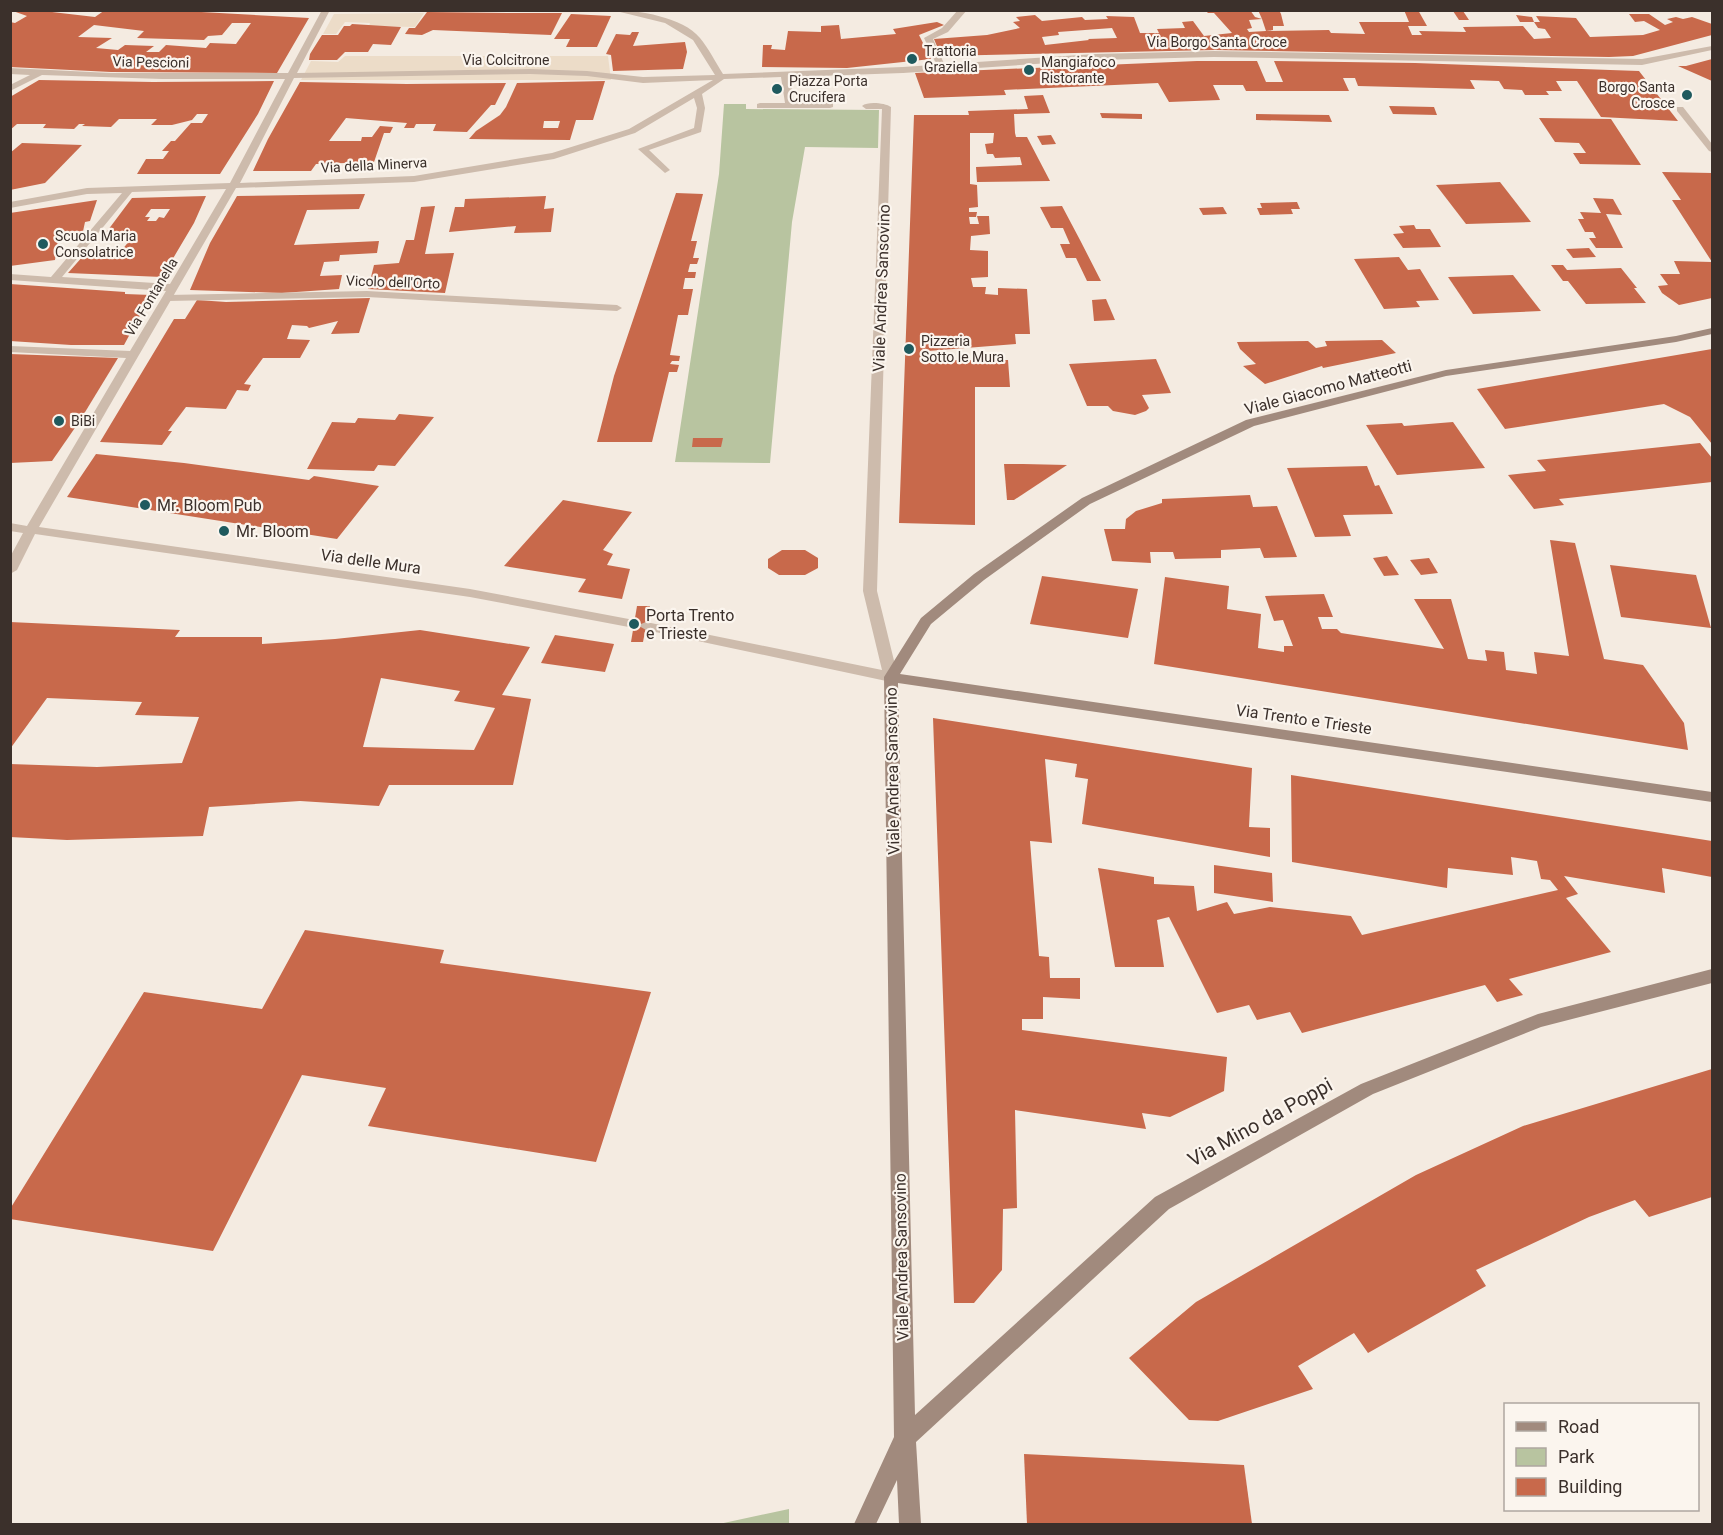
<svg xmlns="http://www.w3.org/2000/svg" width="1723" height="1535" viewBox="0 0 1723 1535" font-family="Roboto,sans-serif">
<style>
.green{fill:#b8c4a0}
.plaza{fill:#ecdcc8}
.building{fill:#c8694b;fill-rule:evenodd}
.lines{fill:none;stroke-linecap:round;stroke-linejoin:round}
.lane{fill:#cdbbac;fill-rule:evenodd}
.street{fill:#cdbbac;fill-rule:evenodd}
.secondary{fill:#a18a7d;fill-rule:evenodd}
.poi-dot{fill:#1f5a5e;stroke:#fbf5ee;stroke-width:2}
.labels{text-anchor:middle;stroke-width:4.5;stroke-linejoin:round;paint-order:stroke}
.far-street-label{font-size:14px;fill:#3b302b;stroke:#fbf5ee}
.far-poi-label{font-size:14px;fill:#3b302b;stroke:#fbf5ee;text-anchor:start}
.street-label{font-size:16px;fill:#3b302b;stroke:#fbf5ee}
.poi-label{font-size:16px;fill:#3b302b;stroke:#fbf5ee;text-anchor:start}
.near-street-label{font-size:20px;fill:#3b302b;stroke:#fbf5ee}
</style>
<rect width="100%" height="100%" fill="#f4ebe1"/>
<!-- green -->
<g class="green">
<polygon points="724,104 746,104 746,109 879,110 878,148 805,147 792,222 770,463 675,462 719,174"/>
<polygon points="789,1509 789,1524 719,1524"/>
</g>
<!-- plaza -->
<g class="plaza">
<polygon points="424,13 415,27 369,26 370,23 345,22 336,34 323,34 334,14"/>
<polygon points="345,56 608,56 611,80 301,80 311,61 338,62"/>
</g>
<!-- building -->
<g class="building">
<path d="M10 10H35L95 17 105 10H165L309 18 277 73 111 72 10 67V22L15 23 27 16ZM232 23H251L236 44 210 43 206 48 166 45 159 52H146L154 46 125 45 118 50 96 48 112 38 78 37 94 25 144 31 137 38 204 40 208 36 222 35Z"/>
<path d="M1205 10H1250L1255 17 1262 19 1249 20 1252 28 1247 29 1249 32 1266 31 1262 19 1258 10H1279L1281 14 1284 26H1273V30L1266 31 1329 30 1331 33 1365 34 1359 22H1409L1404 10H1418L1427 26H1408L1412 35H1422L1419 31 1466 32 1463 27 1523 26 1534 39 1551 38 1545 29 1538 28 1534 22H1520L1516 15 1532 17 1534 22H1540L1536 16 1576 18 1590 37 1643 35 1660 30 1644 21 1635 22 1629 14H1649L1665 25 1673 22 1667 19 1676 17 1683 19 1692 17 1712 24V35L1633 56 1609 57 1215 50 941 56 934 39 987 35 1020 28 1013 22 1020 21 1016 17 1035 15 1042 21 1082 17 1085 20 1108 19 1106 16 1134 17 1140 33H1159L1157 29 1185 28 1182 22 1193 21 1204 36 1232 33 1214 13H1208ZM1112 28 1117 38 1088 39 1089 40 1045 45 1042 37 1059 35 1058 32Z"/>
<polygon points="1453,11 1463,11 1469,20 1459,20"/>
<polygon points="427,12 507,13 562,13 551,35 433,30 422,35 405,34 409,28 415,28"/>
<polygon points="571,14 611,16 597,47 566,47 570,39 554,39"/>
<polygon points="937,22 944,25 919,35 931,59 847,68 762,67 763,45 772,45 771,49 785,50 788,31 821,32 821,26 839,25 841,39 896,34 893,29"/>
<polygon points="352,24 401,27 391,45 373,44 368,52 345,52 337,60 309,60 310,54 322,35 338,35 344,26 350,26"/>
<polygon points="632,32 639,32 633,46 685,42 687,52 683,69 613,71 611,55 606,54 616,34 630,35"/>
<polygon points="1712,59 1712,81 1678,66 1686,66"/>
<polygon points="1197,61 1257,61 1266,82 1283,82 1274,61 1415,63 1639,71 1678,121 1601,117 1577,81 1556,81 1562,91 1546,91 1549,95 1525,95 1522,90 1504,89 1499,81 1470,80 1475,89 1358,86 1355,78 1343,78 1349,91 1246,91 1243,85 1213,85 1220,100 1169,102 1158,83 1004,90 1006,95 924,98 915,73"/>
<polygon points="39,80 153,82 274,81 258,114 220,174 137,174 146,159 163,159 169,151 162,151 171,141 175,141 191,123 202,123 208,114 197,114 192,120 172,125 151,125 157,119 119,119 111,127 82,126 85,124 79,124 74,129 43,128 46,124 17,124 10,130 10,97"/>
<path d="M605 81 593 120H576L570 140 469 139 476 131 500 115 506 107 517 83ZM544 121H560L558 128H543Z"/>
<polygon points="300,82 407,84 506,83 495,105 491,105 467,132 433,131 436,124 416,124 414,128 404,128 407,123 346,118 329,141 361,141 362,137 372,137 380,126 393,127 390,133 384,133 374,162 316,164 311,171 253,171 268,139"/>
<polygon points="1043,95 1050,113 1014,114 1015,133 1016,137 1027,137 1050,181 977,182 976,167 1022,165 1020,157 995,158 993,154 987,154 985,144 993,143 994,133 970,133 970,184 977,185 978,207 969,208 969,212 977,212 976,217 969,217 970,224 979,224 977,216 989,216 990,234 971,236 970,250 988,251 988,277 971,278 973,287 986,287 985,294 998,295 998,288 1027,289 1030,334 1015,334 1016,344 928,351 928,360 1008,360 1010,387 975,387 975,525 899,523 914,115 969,115 968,111 1028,109 1024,96"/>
<polygon points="1389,106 1434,107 1437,115 1393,114"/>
<polygon points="1100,113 1142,114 1142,119 1102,118"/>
<polygon points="1256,114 1329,115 1332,122 1256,120"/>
<polygon points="1539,118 1611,119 1641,165 1580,164 1573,153 1586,153 1579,143 1555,142"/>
<polygon points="1051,135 1056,144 1042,145 1037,136"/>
<polygon points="22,143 82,145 45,183 10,190 10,153"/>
<polygon points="1662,172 1712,173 1712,262 1672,200 1681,200"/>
<polygon points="1500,182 1531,222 1466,224 1436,185"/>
<polygon points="676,193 703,194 691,241 697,241 693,258 699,258 697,264 690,264 688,272 696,272 695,278 685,278 683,289 693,289 688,315 678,315 670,355 680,356 679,361 672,361 670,364 679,365 677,372 669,372 652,442 597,442 614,376"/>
<polygon points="365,194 359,209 307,210 294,245 379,241 377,253 340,255 339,261 324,262 320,276 342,275 339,289 282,293 190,290 210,243 237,196"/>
<path d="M206 196 194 223 162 277 68 273 84 255 117 256 130 240 117 239 120 234H105L132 198ZM151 209H170L164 218 159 217 156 221H147L150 217H145Z"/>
<polygon points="546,196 544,209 554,208 551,232 514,233 516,226 449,232 455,207 464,207 465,199"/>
<polygon points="1593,198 1613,199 1622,215 1606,214 1623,248 1596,248 1589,238 1596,238 1593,232 1585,232 1578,219 1584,219 1580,212 1601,213"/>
<polygon points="97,200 90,221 85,222 82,236 58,240 55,260 10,266 10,213"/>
<polygon points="1297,202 1300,209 1291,209 1293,214 1260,215 1257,208 1262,208 1260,203"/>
<polygon points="435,206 425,254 454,253 445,293 368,289 374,265 399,263 406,240 414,240 421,207"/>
<polygon points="1062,206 1080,240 1101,281 1087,281 1076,258 1066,258 1060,244 1070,244 1063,228 1051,228 1040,207"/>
<polygon points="1223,207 1227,214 1203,215 1199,208"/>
<polygon points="1414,225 1416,229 1430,229 1441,247 1403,248 1393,234 1404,233 1399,226"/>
<polygon points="1589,248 1596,257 1573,258 1566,249"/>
<polygon points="1399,257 1408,270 1420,269 1439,300 1416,301 1420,307 1384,309 1354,259"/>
<polygon points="1674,261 1712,262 1712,298 1679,305 1662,293 1658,286 1668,285 1660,274 1680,274"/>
<polygon points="1551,265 1563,265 1567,270 1621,268 1637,288 1634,288 1646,303 1586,304 1568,281 1563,281"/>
<polygon points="1513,275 1541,311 1473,314 1448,277"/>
<polygon points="10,284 125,292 125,294 151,295 124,345 71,345 10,341"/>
<polygon points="370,298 359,333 331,334 338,321 309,328 307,326 292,325 287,339 310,340 300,358 263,358 244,384 251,385 248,391 237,390 226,409 186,407 168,431 172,431 162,445 100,442 174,319 185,319 197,300 226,302"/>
<polygon points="1106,299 1115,320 1094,321 1092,300"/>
<polygon points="1382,340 1396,353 1323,368 1322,366 1265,384 1243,366 1256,364 1240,349 1237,342 1308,341 1316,348 1327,346 1325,341"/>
<polygon points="1712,349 1712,444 1690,417 1664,404 1505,429 1477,389"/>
<polygon points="10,354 118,358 79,422 52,461 10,463"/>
<polygon points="1156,359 1171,393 1142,395 1149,408 1146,411 1135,415 1113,411 1108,406 1087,406 1069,364"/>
<polygon points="399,414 434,417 395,466 378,465 374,471 307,469 332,422 355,423 358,418 395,420"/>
<polygon points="1453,422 1485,468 1397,475 1366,425 1402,423 1404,426"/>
<polygon points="693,438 723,438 721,447 692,447"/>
<polygon points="1700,443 1712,458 1712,482 1559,499 1564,505 1534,509 1508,475 1546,471 1537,460"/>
<polygon points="96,454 184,463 309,480 314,476 379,486 337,539 67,497"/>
<polygon points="1004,464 1023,464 1067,465 1014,500 1007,500"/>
<polygon points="1367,466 1375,486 1379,485 1393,514 1343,515 1351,536 1315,537 1287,468"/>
<polygon points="1250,495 1253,507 1277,506 1297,557 1264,558 1260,548 1221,550 1221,558 1175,559 1173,552 1150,552 1151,563 1112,561 1104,529 1125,529 1126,519 1136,511 1162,503 1162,499"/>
<polygon points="563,500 632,512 603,550 613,554 607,565 630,569 622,599 578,592 586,579 504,566"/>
<polygon points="1550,540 1575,543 1604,659 1643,665 1684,723 1688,750 1154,664 1165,577 1229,586 1227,609 1261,614 1258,648 1284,652 1284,646 1293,646 1283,620 1274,621 1265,596 1324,594 1333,617 1318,617 1322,629 1337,629 1341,633 1444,649 1414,599 1451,599 1468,659 1487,661 1485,650 1504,652 1506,670 1537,674 1534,652 1569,656"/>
<polygon points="782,550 805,550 818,558 818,568 805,575 779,575 768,568 768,559"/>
<polygon points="1387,556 1399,575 1384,576 1373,558"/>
<polygon points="1429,558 1438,573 1421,575 1410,560"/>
<polygon points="1610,565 1696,575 1711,628 1621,617"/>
<polygon points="1042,576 1138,589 1128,638 1030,624"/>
<polygon points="637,606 650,606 643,642 631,642"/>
<path d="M10 622 180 630 175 637H262V644L335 639 420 630 530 647 502 695 531 699 513 785H389L379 806 300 801 209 807 203 836 67 840 10 837V764L97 767 182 763 199 717 135 715 142 702 47 698 10 749ZM381 678 460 691 454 701 495 708 474 750 363 747Z"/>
<polygon points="555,635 614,644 605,672 541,663"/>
<polygon points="933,718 1252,768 1249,827 1270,828 1270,857 1082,824 1088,779 1075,777 1077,764 1045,759 1052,843 1030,841 1039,956 1049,957 1050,978 1080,978 1080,999 1043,997 1043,1019 1022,1019 1022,1030 1227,1057 1224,1091 1170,1117 1142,1113 1146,1129 1015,1110 1017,1208 1003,1209 1002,1270 974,1303 954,1303"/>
<polygon points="1291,775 1712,841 1712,877 1662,868 1665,893 1564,876 1578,894 1566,898 1611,952 1509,979 1523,995 1497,1002 1485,985 1302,1033 1290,1012 1257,1020 1249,1005 1217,1013 1169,917 1157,920 1164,967 1115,967 1098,868 1154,877 1154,884 1194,886 1197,911 1227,902 1234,914 1270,907 1351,916 1362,935 1558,890 1550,880 1541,879 1537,861 1511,857 1513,875 1448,868 1447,888 1292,862"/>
<polygon points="1214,865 1272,873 1273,902 1214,893"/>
<polygon points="305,930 444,950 440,963 651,992 596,1162 368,1126 386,1088 302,1075 213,1251 10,1219 10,1209 144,992 262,1009"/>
<polygon points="1712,1069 1712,1197 1649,1217 1635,1200 1589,1217 1476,1270 1486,1286 1368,1353 1354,1333 1298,1366 1313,1389 1218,1421 1189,1420 1129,1358 1196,1302 1416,1175 1523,1126"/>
<polygon points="1024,1454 1244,1465 1252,1524 1027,1524"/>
</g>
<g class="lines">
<!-- lane -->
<g class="lane">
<polygon points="958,10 967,10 948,32 933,39 946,68 939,70 924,38 942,28"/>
<polygon points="367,291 617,305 622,308 617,311 367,297 168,301 163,298 168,295"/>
</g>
<!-- street -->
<g class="street">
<path d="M322 10H330L297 73 530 69 587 71 643 77 715 75 693 40 665 23 612 10C638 10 683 17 700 38 709 49 716 63 723 74L903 67 1095 54 1214 51 1642 59 1712 46V50L1642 65 1214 57 1095 60 903 73 790 77 794 103H833V107L830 108H757V104L760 103H785L781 77 724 79 702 94 705 108 701 132 649 150 670 170 665 173 638 149 694 128 697 108 694 98 635 133 554 159 414 182 236 188 39 527 470 589 634 620 641 624 646 622 882 670 863 591 882 109H866L862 106C868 101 885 103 891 107L877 591 898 677 891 682 646 630 639 626 634 628 470 597 35 534 17 570 10 574V557L23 533 10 531V523L27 526 126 358 10 352V346L130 351 166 291 10 280V274L51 277 122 193 87 194 10 208V202L87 188 230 183 285 79H162L42 75 10 91V85L30 75 10 74V68L111 73H288ZM530 74 587 76 643 83 713 80 629 129 552 153 414 176 240 183 294 78ZM226 189 170 284 62 277 132 192Z"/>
<polygon points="1677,107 1683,107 1712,144 1712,152 1709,151 1677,111"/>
</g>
<!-- secondary -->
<polygon class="secondary" points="1712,328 1712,334 1676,342 1446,376 1254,426 1090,504 984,580 931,624 900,674 1712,792 1712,802 898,683 915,1415 1155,1197 1361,1084 1538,1014 1712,969 1712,983 1541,1027 1373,1094 1169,1209 916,1442 921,1524 899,1524 897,1480 876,1524 854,1524 894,1437 884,677 921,618 974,574 1082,498 1246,420 1446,370 1676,336"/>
</g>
<!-- markers -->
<g class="poi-dot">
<circle cx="912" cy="59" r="6"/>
<circle cx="1029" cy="70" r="6"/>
<circle cx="777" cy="89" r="6"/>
<circle cx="1687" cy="95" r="6"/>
<circle cx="43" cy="244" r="6"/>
<circle cx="909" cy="349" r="6"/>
<circle cx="59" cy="421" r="6"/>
<circle cx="145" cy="505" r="6"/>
<circle cx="224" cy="531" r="6"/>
<circle cx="634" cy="624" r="6"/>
</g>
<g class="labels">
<!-- far-street labels -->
<g class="far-street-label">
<text x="1217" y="47">Via Borgo Santa Croce</text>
<text x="506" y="65">Via Colcitrone</text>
<text transform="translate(151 62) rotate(1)" y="5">Via Pescioni</text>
<text transform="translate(374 165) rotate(-3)" y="5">Via della Minerva</text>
<text transform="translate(393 282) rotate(2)" y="5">Vicolo dell'Orto</text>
<text transform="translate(151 297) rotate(-59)" y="5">Via Fontanella</text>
</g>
<!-- far-poi labels -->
<g class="far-poi-label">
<text x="924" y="56">Trattoria<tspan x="924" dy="16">Graziella</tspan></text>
<text x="1041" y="67">Mangiafoco<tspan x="1041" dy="16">Ristorante</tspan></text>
<text x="789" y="86">Piazza Porta<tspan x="789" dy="16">Crucifera</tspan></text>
<text x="1675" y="92" text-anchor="end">Borgo Santa<tspan x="1675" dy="16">Crosce</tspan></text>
<text x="55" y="241">Scuola Maria<tspan x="55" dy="16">Consolatrice</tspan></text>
<text x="921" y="346">Pizzeria<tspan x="921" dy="16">Sotto le Mura</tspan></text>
<text x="71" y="426">BiBi</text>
</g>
<!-- street labels -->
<g class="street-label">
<text transform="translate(881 288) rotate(-88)" y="6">Viale Andrea Sansovino</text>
<text transform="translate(1328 387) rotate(-15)" y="6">Viale Giacomo Matteotti</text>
<text transform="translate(371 561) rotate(8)" y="6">Via delle Mura</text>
<text transform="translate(1304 719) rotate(8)" y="6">Via Trento e Trieste</text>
<text transform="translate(892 771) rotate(-91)" y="6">Viale Andrea Sansovino</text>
<text transform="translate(901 1257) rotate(-91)" y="6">Viale Andrea Sansovino</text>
</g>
<!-- poi labels -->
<g class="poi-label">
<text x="157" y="511">Mr. Bloom Pub</text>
<text x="236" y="537">Mr. Bloom</text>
<text x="646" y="621">Porta Trento<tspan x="646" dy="18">e Trieste</tspan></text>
</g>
<!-- near-street labels -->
<g class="near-street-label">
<text transform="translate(1260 1122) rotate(-29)" y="7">Via Mino da Poppi</text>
</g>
</g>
<!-- border -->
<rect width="1723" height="1535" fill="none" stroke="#3b302b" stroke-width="24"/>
<!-- legend -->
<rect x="1504" y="1403" width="195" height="108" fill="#fbf5ee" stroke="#aea6a0" stroke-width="1.5"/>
<rect x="1516" y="1422" width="30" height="9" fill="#a18a7d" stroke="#aea6a0" stroke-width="1.5"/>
<text x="1558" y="1433" font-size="18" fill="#3b302b">Road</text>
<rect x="1516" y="1448" width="30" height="18" fill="#b8c4a0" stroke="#aea6a0" stroke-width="1.5"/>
<text x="1558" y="1463" font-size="18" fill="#3b302b">Park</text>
<rect x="1516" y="1478" width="30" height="18" fill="#c8694b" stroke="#aea6a0" stroke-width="1.5"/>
<text x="1558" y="1493" font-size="18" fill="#3b302b">Building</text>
</svg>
